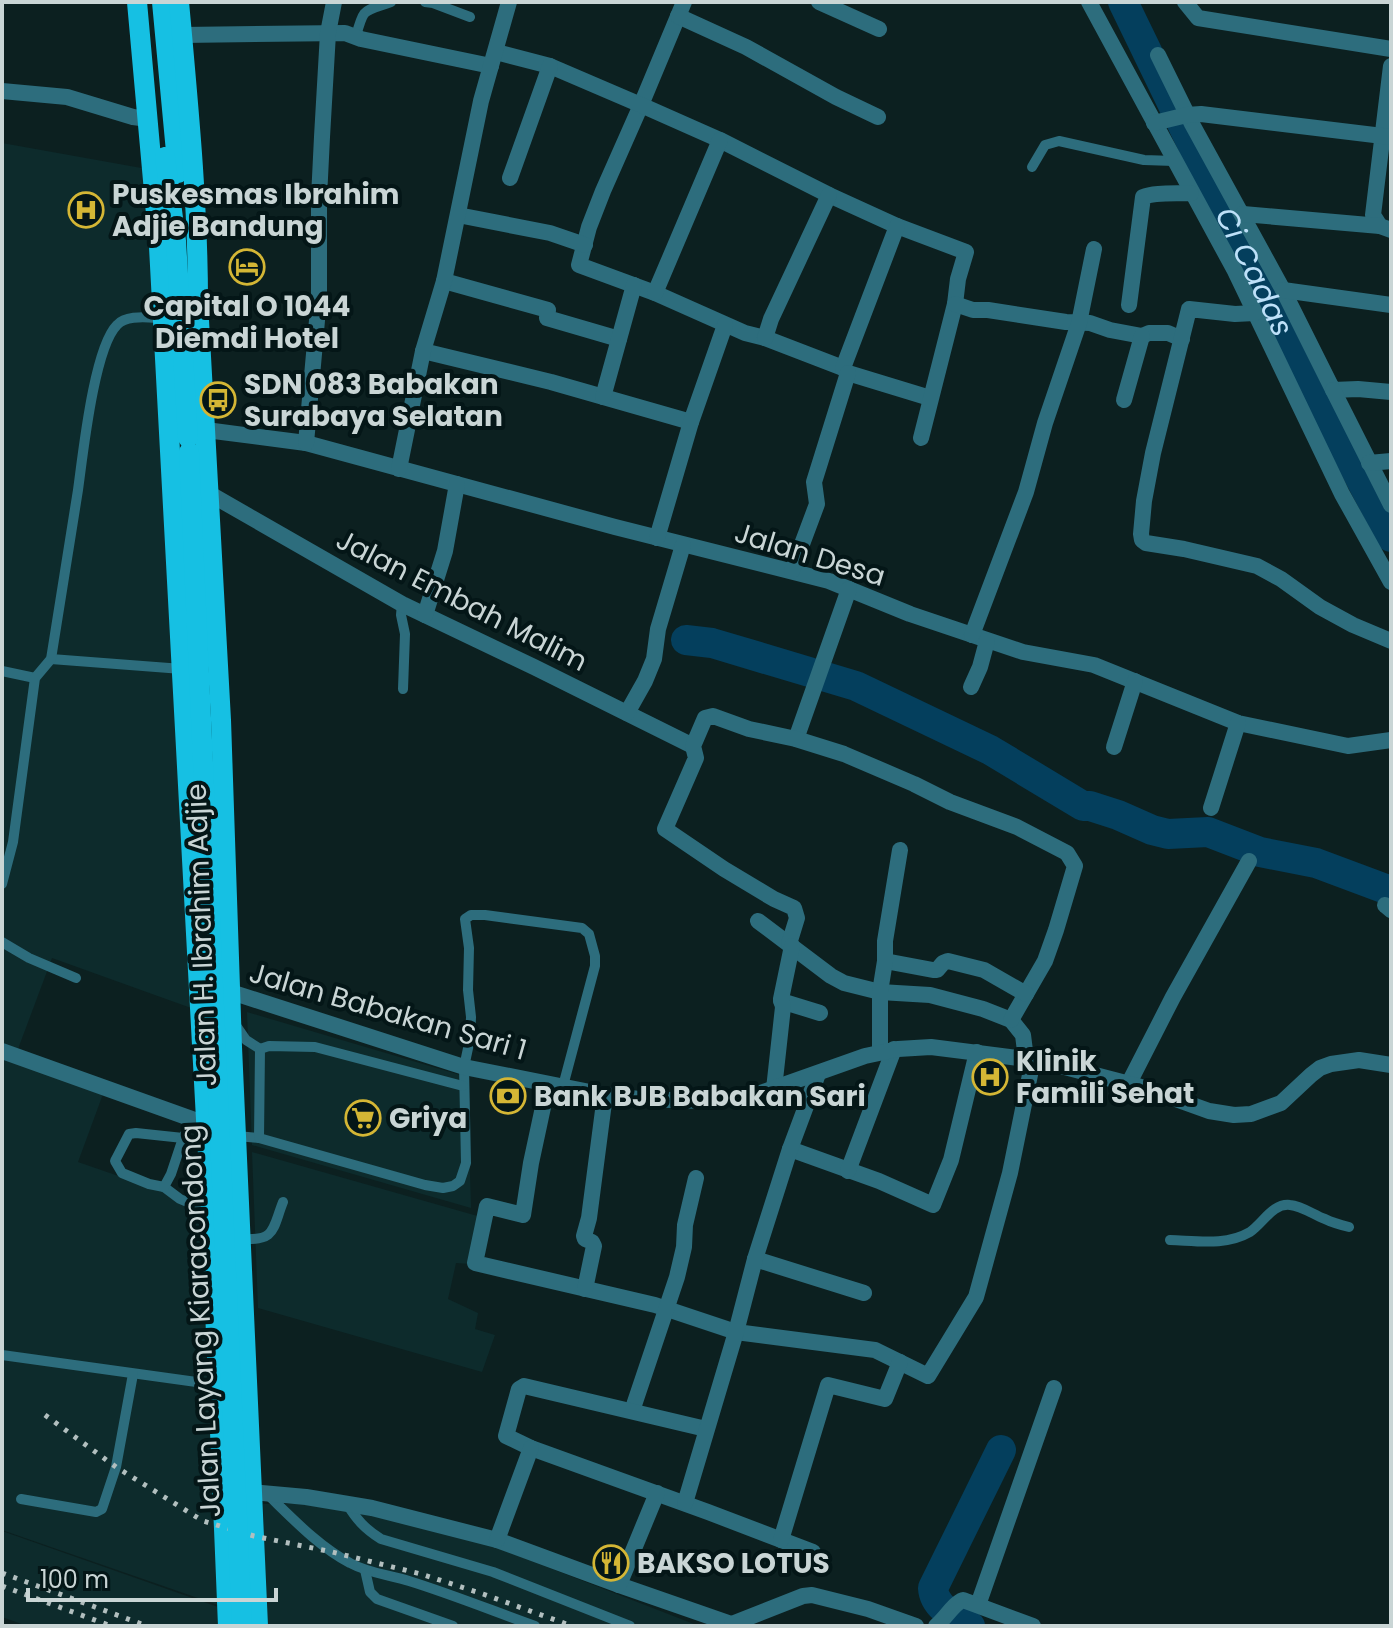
<svg xmlns="http://www.w3.org/2000/svg" width="1393" height="1628" viewBox="0 0 1393 1628" font-family="Poppins,sans-serif">
<style>
.built{fill:#0d2b2c}
.lines{fill:none;stroke-linecap:round;stroke-linejoin:round}
.river{stroke:#043f5d;stroke-width:30}
.service{stroke:#2d6d7d;stroke-width:10}
.minor{stroke:#2d6d7d;stroke-width:16}
.tertiary{stroke:#2d6d7d;stroke-width:16}
.primary{stroke:#16c0e3;stroke-width:20}
.rail{stroke:#b2bfbf;stroke-width:5;stroke-dasharray:4 8;stroke-linecap:butt}
.primary-bridge{stroke:#16c0e3;stroke-width:20}
.labels{text-anchor:middle;stroke-width:8;stroke-linejoin:round;paint-order:stroke}
.poi-label{font-size:28px;font-weight:bold;fill:#c9d5d5;stroke:#041617;text-anchor:start}
.street-label{font-size:28px;fill:#c9d5d5;stroke:#041617}
.water-label{font-size:30px;font-style:italic;fill:#bee1f9;stroke:#041617}
</style>
<rect width="100%" height="100%" fill="#0c2020"/>
<!-- built -->
<g class="built">
<polygon points="2,143 147,169 205,1013 52,958 18,1049 2,1043"/>
<polygon points="247,1012 467,1077 471,1208 252,1145"/>
<polygon points="2,1057 103,1094 78,1162 208,1207 218,1605 2,1530"/>
<polygon points="252,1152 481,1217 470,1264 456,1263 448,1299 478,1313 475,1329 495,1335 482,1372 258,1308"/>
<polygon points="263,1504 307,1504 411,1522 496,1547 699,1626 267,1626"/>
<polygon points="2,1531 221,1608 221,1626 27,1626 2,1617"/>
</g>
<g class="lines">
<!-- river -->
<g class="river">
<path id="s1" d="M1123 2 1286 338 1391 537"/>
<polyline points="686,640 712,643 856,686 990,750 1083,806 1090,806 1118,815 1152,830 1168,834 1208,832 1260,852 1316,863 1391,891"/>
<path d="M970 1626C955 1617 934 1607 933 1588L1001 1450"/>
</g>
<!-- service -->
<g class="service">
<polyline points="425,2 433,3 470,17"/>
<path d="M356 36C364 7 363 12 391 2"/>
<polyline points="1032,167 1045,145 1059,141 1144,160 1174,161"/>
<polyline points="402,604 401,615 405,634 403,689"/>
<polyline points="51,659 182,669"/>
<polyline points="2,671 35,678"/>
<path d="M2 884 13 842 35 678 51 659C60 603 69 546 78 490 83 454 94 348 117 325 127 314 149 318 164 318"/>
<polyline points="2,942 29,958 76,978"/>
<polyline points="235,1024 246,1040 260,1049"/>
<polyline points="237,1136 259,1138 425,1185 443,1188 453,1186 460,1181 466,1163 464,1067 470,1039 471,1017 468,990 469,948 465,919 471,915 485,915 582,928 589,934 595,956 595,966 563,1086"/>
<polyline points="183,1138 136,1133 129,1134 115,1161 122,1173 149,1184 164,1187 180,1199 211,1212"/>
<polyline points="259,1138 260,1049 269,1046 315,1047 463,1086"/>
<polyline points="164,1187 171,1174 183,1138 193,1120"/>
<path d="M241 1239C276 1241 272 1230 283 1202"/>
<path d="M1170 1240C1198 1241 1226 1246 1250 1232 1263 1223 1273 1203 1290 1205 1302 1206 1314 1215 1325 1219 1333 1223 1341 1225 1349 1227"/>
<polyline points="2,1355 218,1385"/>
<path d="M266 1493C291 1517 319 1547 350 1563 368 1573 389 1575 409 1581 451 1594 493 1611 535 1626"/>
<polyline points="21,1499 96,1512 102,1509 116,1467 133,1374"/>
<path d="M347 1504C357 1520 365 1529 381 1539L493 1572 630 1626"/>
<polyline points="365,1570 370,1592 377,1599 453,1626"/>
</g>
<!-- minor -->
<g class="minor">
<polyline points="684,2 641,105 603,191 589,227 579,265 655,293 745,333 765,338 843,368 848,373 930,398"/>
<polyline points="819,2 879,29"/>
<polyline points="1089,2 1235,271 1342,494 1391,582"/>
<polyline points="1185,2 1198,18 1391,49"/>
<polyline points="678,16 746,47 836,97 878,117"/>
<polyline points="182,35 345,33 361,39 491,66"/>
<polyline points="496,52 550,66 641,105 720,140 829,195 897,226 966,252 958,279 955,304 921,438"/>
<polyline points="1158,55 1192,124 1283,290 1333,390 1358,389 1391,392"/>
<polyline points="1391,66 1373,215 1380,226 1391,230"/>
<polyline points="2,91 67,97 133,117 148,119"/>
<polyline points="1154,123 1187,115 1201,114 1391,137"/>
<polyline points="510,178 550,66"/>
<polyline points="1243,214 1380,226"/>
<polyline points="458,215 550,233 585,245"/>
<polyline points="444,281 548,310 547,318 619,339"/>
<polyline points="1283,290 1391,305"/>
<polyline points="655,293 720,140"/>
<polyline points="955,304 973,310 988,310 1066,322 1090,323 1110,330 1142,336 1149,333 1168,333 1182,339"/>
<path d="M1129 305 1143 197C1154 192 1178 194 1191 193"/>
<polyline points="1255,313 1235,314 1189,309 1153,453 1144,501 1141,534 1142,540 1146,543 1184,549 1257,566 1281,579 1320,607 1353,625 1391,641"/>
<polyline points="765,338 771,319 829,195"/>
<polyline points="423,351 551,382 691,422"/>
<polyline points="843,368 897,226"/>
<polyline points="1333,390 1391,505"/>
<polyline points="603,397 634,285"/>
<polyline points="1124,400 1142,336"/>
<polyline points="206,430 306,443 615,527 829,581 910,614 1023,652 1094,665 1238,723 1348,746 1391,740"/>
<polyline points="306,443 319,298 319,198 322,137 328,33 334,2"/>
<polyline points="1369,463 1391,461"/>
<polyline points="399,469 423,351 444,281 481,101 509,2"/>
<polyline points="210,494 402,604 534,667 693,746"/>
<polyline points="657,538 691,422 725,325"/>
<polyline points="792,571 817,504 814,482 848,373"/>
<polyline points="425,615 445,551 457,484"/>
<polyline points="972,635 1026,492 1045,423 1079,323 1094,249"/>
<polyline points="971,687 980,667 987,641"/>
<polyline points="627,713 645,681 654,659 658,629 683,545"/>
<polyline points="796,739 849,589"/>
<polyline points="1114,747 1135,681"/>
<polyline points="1211,808 1238,723"/>
<polyline points="1385,905 1391,910"/>
<polyline points="758,921 831,976 844,983 880,992 930,995 983,1009 1011,1020 1023,1035 1026,1059"/>
<polyline points="789,944 797,918 794,908 774,899 724,869 665,829 696,758 693,746 705,718 713,716 749,729 796,739 844,754 914,784 950,802 1017,827 1067,853 1075,866 1056,930 1045,961 1011,1020"/>
<polyline points="885,961 933,970 937,970 943,963 948,961 984,970 1026,994"/>
<polyline points="781,1001 820,1013"/>
<polyline points="2,1051 206,1124"/>
<polyline points="880,1052 880,992 885,961 885,941 900,850"/>
<polyline points="1129,1083 1173,997 1249,861"/>
<polyline points="548,1084 531,1163 523,1215 487,1206 475,1263 655,1305 736,1332 875,1350 928,1376 976,1297 1010,1173 1033,1060"/>
<polyline points="774,1089 783,1007 781,999 792,946"/>
<polyline points="790,1149 879,1181 933,1205 951,1160 977,1052"/>
<polyline points="848,1171 894,1049"/>
<polyline points="755,1259 864,1293"/>
<polyline points="585,1289 594,1246 592,1242 585,1239 584,1236 589,1218 605,1095"/>
<polyline points="632,1411 677,1277 684,1247 685,1225 696,1178"/>
<polyline points="706,1429 524,1386 519,1389 506,1436 531,1448 708,1512 813,1552"/>
<polyline points="252,1492 306,1497 372,1508 497,1540 619,1585 737,1626"/>
<polyline points="685,1503 736,1332 755,1259 790,1149 818,1074"/>
<polyline points="497,1540 531,1448"/>
<polyline points="781,1540 828,1385 885,1399 900,1362"/>
<polyline points="619,1585 657,1493"/>
<polyline points="978,1605 1054,1388"/>
<polyline points="732,1624 803,1596 812,1595 868,1609 916,1626"/>
<path d="M936 1626C945 1619 954 1603 963 1600L1033 1626"/>
</g>
<!-- tertiary -->
<polyline class="tertiary" points="221,992 231,992 464,1067 605,1095 639,1099 705,1101 755,1095 865,1056 898,1049 931,1047 1026,1059 1057,1065 1145,1088 1209,1111 1234,1115 1251,1114 1281,1103 1311,1075 1320,1068 1331,1064 1359,1060 1391,1065"/>
<!-- primary -->
<g class="primary">
<polyline points="137,2 159,247 211,1212 228,1626"/>
<polyline points="162,2 178,173"/>
<path d="M179 2C188 102 198 202 198 302L221 720 232 1047 258 1626"/>
<polyline points="165,157 176,241 188,438"/>
</g>
<!-- rail -->
<g class="rail">
<polyline points="45,1415 116,1467 203,1521 254,1536 332,1552 421,1574 483,1594 572,1626"/>
<polyline points="2,1573 147,1626"/>
<polyline points="2,1586 111,1626"/>
</g>
<!-- primary-bridge -->
<polyline class="primary-bridge" points="189,452 242,1626"/>
</g>
<!-- icons -->
<defs>
<symbol id="hospital-ring" viewBox="-11 -11 22 22"><circle r="9.5" fill="#041617" stroke="#d4b635" stroke-width="1.5"/><path d="M-5-5h3v3.5h4V-5h3V5h-3V1.5h-4V5h-3Z" fill="#d4b635"/></symbol>
<symbol id="hotel-ring" viewBox="-11 -11 22 22"><circle r="9.5" fill="#041617" stroke="#d4b635" stroke-width="1.5"/><path d="M-6-4.5h1.5V1H6V5H4.5V3h-9V5H-6ZM-4 0a1.8 1.8 0 1 1 3.6 0ZM.5 0V-2.5h3Q6-2.5 6 0Z" fill="#d4b635"/></symbol>
<symbol id="bus-ring" viewBox="-11 -11 22 22"><circle r="9.5" fill="#041617" stroke="#d4b635" stroke-width="1.5"/><path d="M-5-6H5V4H4V6H2V4H-2V6H-4V4H-5ZM-3.5-4V0h7V-4ZM-3.5 1.2v1.5H-2V1.2ZM2 1.2v1.5H3.5V1.2Z" fill="#d4b635"/></symbol>
<symbol id="bank-ring" viewBox="-11 -11 22 22"><circle r="9.5" fill="#041617" stroke="#d4b635" stroke-width="1.5"/><path d="M-6-4H6V4H-6ZM0-2.3a2.3 2.3 0 1 0 0 4.6a2.3 2.3 0 1 0 0-4.6Z" fill="#d4b635"/></symbol>
<symbol id="supermarket-ring" viewBox="-11 -11 22 22"><circle r="9.5" fill="#041617" stroke="#d4b635" stroke-width="1.5"/><path d="M-6-5.5h2.5l.6 2H6L4.5 2H-2.5L-4.4-4H-6ZM-1.5 3.2a1.3 1.3 0 1 0 .1 0ZM3 3.2a1.3 1.3 0 1 0 .1 0Z" fill="#d4b635"/></symbol>
<symbol id="restaurant-ring" viewBox="-11 -11 22 22"><circle r="9.5" fill="#041617" stroke="#d4b635" stroke-width="1.5"/><path d="M-5-6h1v4h1v-4h1v4h1v-4h1v5L-1.5 .5V6h-2V.5L-5-1ZM5-6V6H3V1.5H1.5Q1.5-4 5-6Z" fill="#d4b635"/></symbol>
</defs>
<g fill-rule="evenodd">
<use href="#hospital-ring" x="66" y="190" width="40" height="40"/>
<use href="#hotel-ring" x="227" y="247" width="40" height="40"/>
<use href="#bus-ring" x="198" y="380" width="40" height="40"/>
<use href="#hospital-ring" x="970" y="1057" width="40" height="40"/>
<use href="#bank-ring" x="488" y="1076" width="40" height="40"/>
<use href="#supermarket-ring" x="343" y="1098" width="40" height="40"/>
<use href="#restaurant-ring" x="591" y="1543" width="40" height="40"/>
</g>
<g class="labels">
<!-- poi labels -->
<g class="poi-label">
<text x="112" y="204">Puskesmas Ibrahim<tspan x="112" dy="32">Adjie Bandung</tspan></text>
<text x="247" y="316" text-anchor="middle">Capital O 1044<tspan x="247" dy="32">Diemdi Hotel</tspan></text>
<text x="244" y="394">SDN 083 Babakan<tspan x="244" dy="32">Surabaya Selatan</tspan></text>
<text x="1016" y="1071">Klinik<tspan x="1016" dy="32">Famili Sehat</tspan></text>
<text x="534" y="1106">Bank BJB Babakan Sari</text>
<text x="389" y="1128">Griya</text>
<text x="637" y="1573">BAKSO LOTUS</text>
</g>
<!-- street labels -->
<g class="street-label">
<text transform="translate(810 554) rotate(17)" y="10">Jalan Desa</text>
<text transform="translate(462 600) rotate(27)" y="10">Jalan Embah Malim</text>
<text transform="translate(201 935) rotate(-92)" y="10">Jalan H. Ibrahim Adjie</text>
<text transform="translate(388 1011) rotate(16)" y="10">Jalan Babakan Sari 1</text>
<text transform="translate(200 1321) rotate(-93)" y="10">Jalan Layang Kiaracondong</text>
</g>
<!-- water labels -->
<g class="water-label">
<text dy="10" stroke="none"><textPath href="#s1" startOffset="300">Ci Cadas</textPath></text>
</g>
</g>
<!-- border -->
<rect width="1393" height="1628" fill="none" stroke="#c9d5d5" stroke-width="8"/>
<!-- scale -->
<path d="M28 1588v12h248v-12" fill="none" stroke="#c9d5d5" stroke-width="4"/>
<text x="40" y="1588" font-size="24" fill="#c9d5d5" stroke="#041617" stroke-width="6" paint-order="stroke">100 m</text>
</svg>
